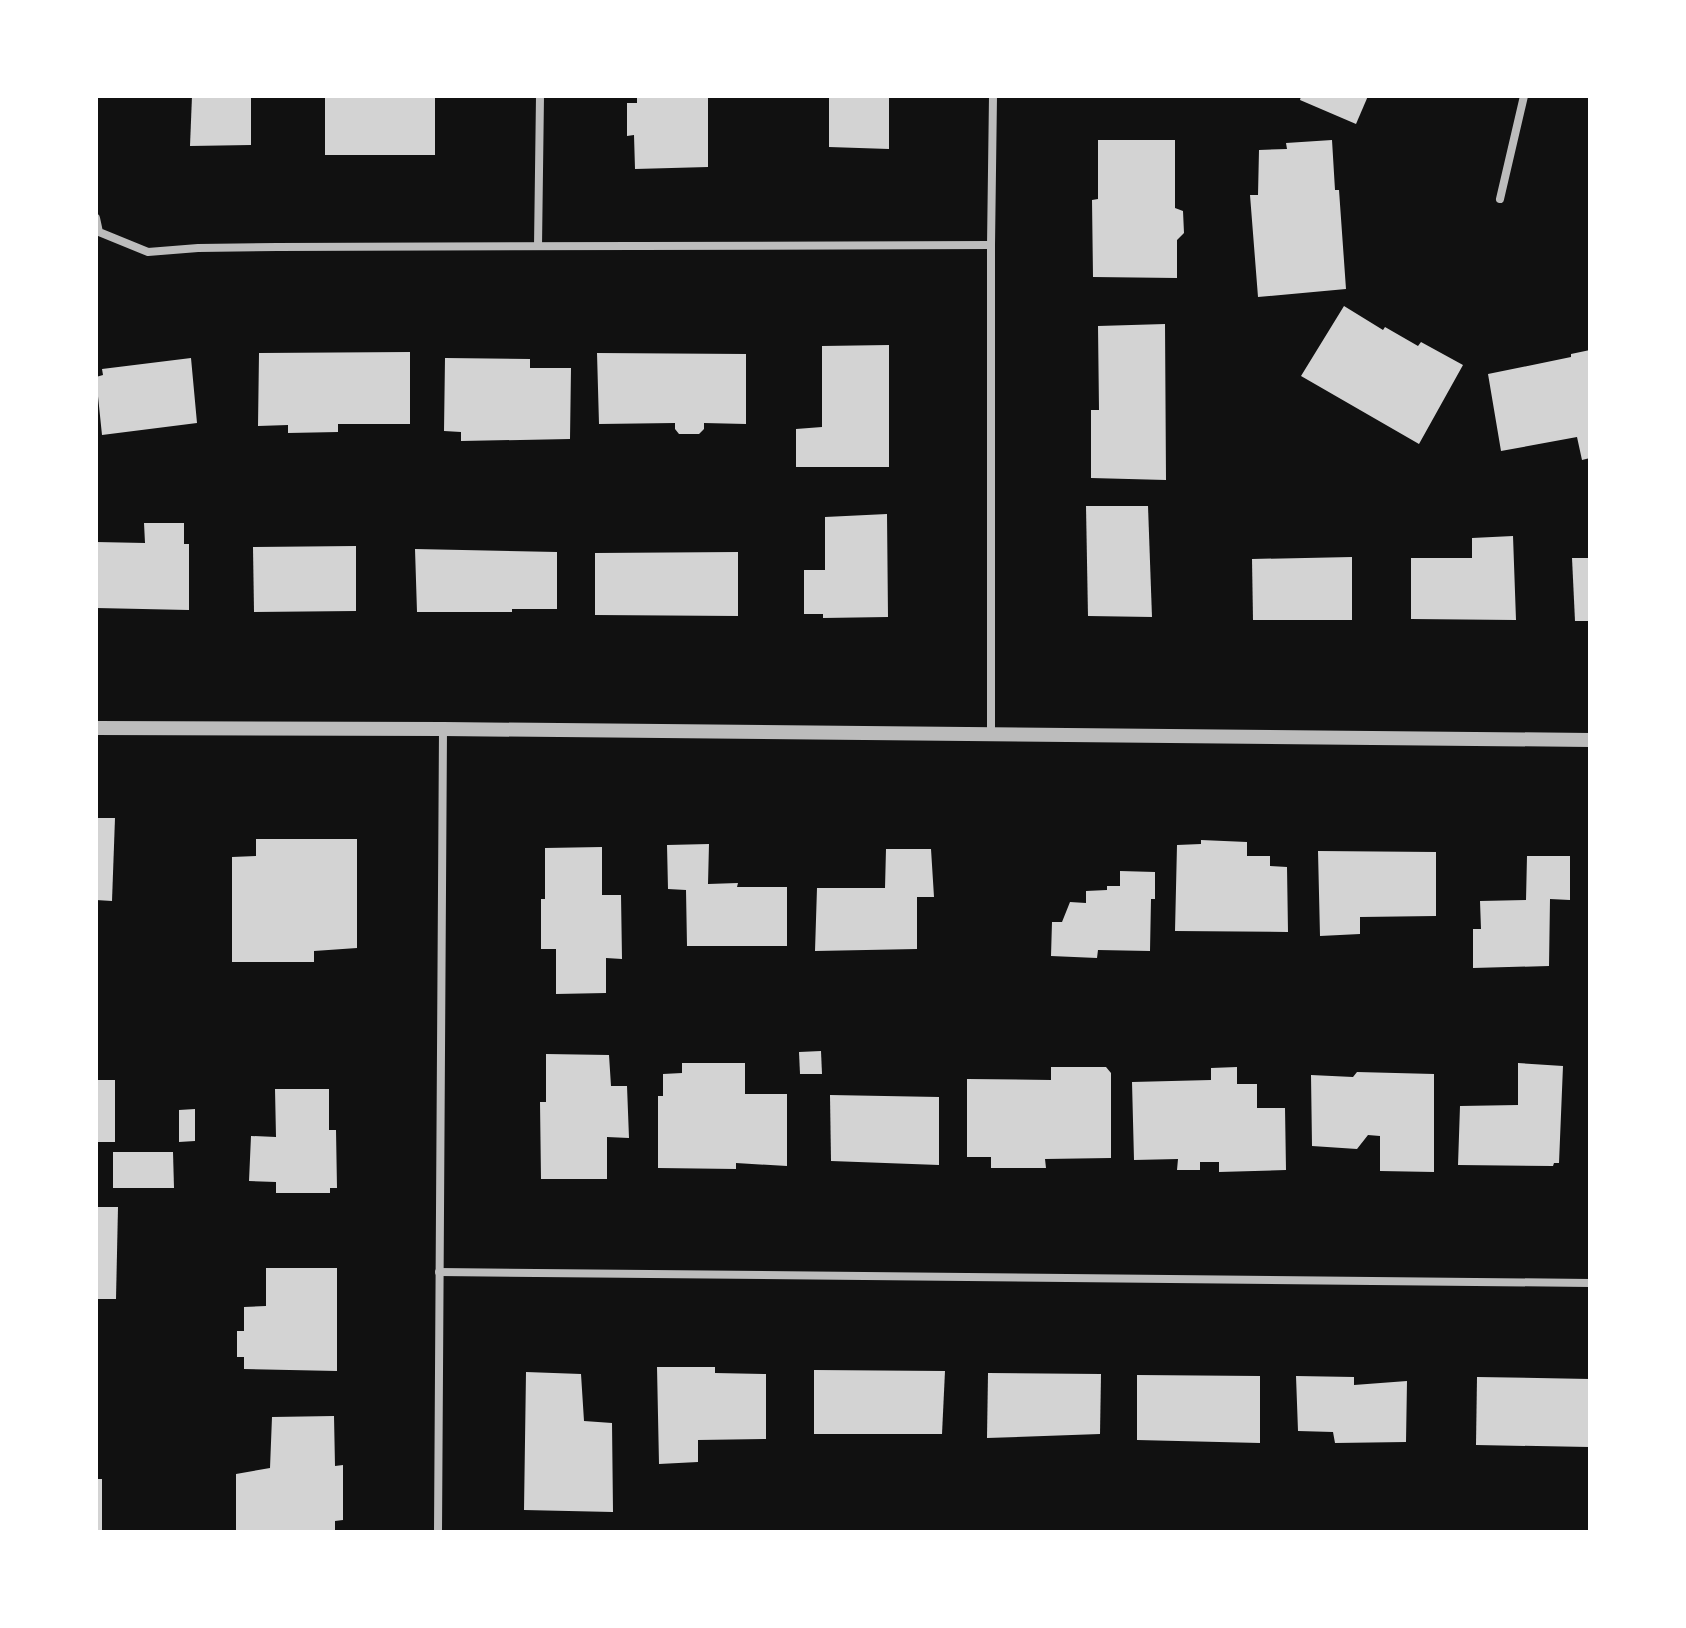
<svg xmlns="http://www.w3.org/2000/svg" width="1686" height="1628" viewBox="0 0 1686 1628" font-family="'Fira Sans',sans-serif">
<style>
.building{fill:#d3d3d3}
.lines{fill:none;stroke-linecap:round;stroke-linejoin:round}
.minor{stroke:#bcbcbc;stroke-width:8}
.tertiary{stroke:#bcbcbc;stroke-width:14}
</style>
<rect width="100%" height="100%" fill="#111"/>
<!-- building -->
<g class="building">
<polygon points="192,96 251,96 251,145 190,146"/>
<rect x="325" y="96" width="110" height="59"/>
<polygon points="637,96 708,96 708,167 635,169 634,135 627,136 627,103 637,103"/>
<polygon points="829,96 889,96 889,149 829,147"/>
<polygon points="1301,96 1368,96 1356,124 1300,100"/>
<polygon points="1098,140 1175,140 1175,208 1183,211 1184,233 1177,240 1177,278 1093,277 1092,200 1098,199"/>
<polygon points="1332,140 1335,190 1339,190 1346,289 1258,297 1250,195 1258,195 1259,150 1287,149 1286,143"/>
<polygon points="1344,306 1383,330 1385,327 1418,346 1421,342 1463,365 1419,444 1301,376"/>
<polygon points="1165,324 1166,480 1091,478 1091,410 1099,410 1098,326"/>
<polygon points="889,345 889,467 796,467 796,429 822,427 822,346"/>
<polygon points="1590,350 1590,458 1582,460 1577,437 1501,451 1488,374 1571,357 1571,354"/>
<polygon points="410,352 410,424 338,424 338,432 288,433 288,425 258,426 259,353"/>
<polygon points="597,353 746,354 746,424 704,423 704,429 699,434 679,434 675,429 675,423 599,424"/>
<polygon points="191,358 197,423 102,435 96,377 103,375 102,369"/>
<polygon points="445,358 530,359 530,368 571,368 570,439 461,441 461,432 444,431"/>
<polygon points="1086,506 1148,506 1152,617 1088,616"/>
<polygon points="887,514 888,617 823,618 823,614 804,614 804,570 825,570 825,517"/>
<polygon points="144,523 184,523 184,544 189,544 189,610 96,608 96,542 145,543"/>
<polygon points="1513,536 1516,620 1411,619 1411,558 1472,558 1472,538"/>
<polygon points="356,546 356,611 254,612 253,547"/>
<polygon points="415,549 557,552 557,609 512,609 512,612 417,612"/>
<polygon points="738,552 738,616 595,615 595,553"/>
<polygon points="1352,557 1352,620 1253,620 1252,559"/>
<polygon points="1572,558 1590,558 1590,621 1575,621"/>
<polygon points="96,818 115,818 112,901 96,900"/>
<polygon points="256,839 357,839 357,948 314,951 314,962 232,962 232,857 256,856"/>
<polygon points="1201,840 1247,842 1247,856 1270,856 1270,866 1287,867 1288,932 1175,931 1177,845 1201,844"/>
<polygon points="709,844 708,884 738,883 737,887 787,887 787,946 687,946 686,890 668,889 667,845"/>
<polygon points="602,847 602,895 621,895 622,959 606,958 606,993 556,994 556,949 541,949 541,899 545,899 545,848"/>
<polygon points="886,849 931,849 934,897 917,897 917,949 815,951 817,888 885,888"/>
<polygon points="1318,851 1436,852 1436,916 1360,917 1360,934 1320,936"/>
<polygon points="1527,856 1570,856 1570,900 1550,899 1549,966 1473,968 1473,929 1481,929 1480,901 1526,900"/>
<polygon points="1120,871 1155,872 1155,899 1151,899 1150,951 1098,950 1097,958 1051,956 1052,922 1062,922 1070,902 1086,903 1086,891 1107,890 1107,886 1120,886"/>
<polygon points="821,1051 822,1074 800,1074 799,1052"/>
<polygon points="546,1054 609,1055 611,1086 627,1086 629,1138 607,1137 607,1179 541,1179 540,1102 546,1102"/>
<polygon points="682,1063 745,1063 745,1094 787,1094 787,1166 736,1163 736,1169 658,1168 658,1096 663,1096 663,1074 682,1073"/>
<polygon points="1518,1063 1563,1066 1559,1163 1554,1163 1553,1166 1458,1165 1460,1106 1518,1105"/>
<polygon points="1051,1067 1106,1067 1111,1073 1111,1158 1045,1159 1046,1168 991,1168 991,1157 967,1157 967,1079 1051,1080"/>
<polygon points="1237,1067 1237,1084 1257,1084 1257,1108 1285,1108 1286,1170 1219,1172 1219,1162 1200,1162 1200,1170 1177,1170 1178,1159 1134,1160 1132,1082 1211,1080 1211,1068"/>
<polygon points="1357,1072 1434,1074 1434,1172 1380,1171 1380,1136 1368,1135 1357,1149 1312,1146 1311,1075 1353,1077"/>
<rect x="96" y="1080" width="19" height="62"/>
<polygon points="275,1089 329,1089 329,1130 336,1130 337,1188 330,1188 330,1193 276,1193 276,1182 249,1181 251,1136 276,1137"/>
<polygon points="830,1095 939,1097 939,1165 831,1161"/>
<polygon points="195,1109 195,1141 179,1142 179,1110"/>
<polygon points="113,1152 173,1152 174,1188 113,1188"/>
<polygon points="96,1207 118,1207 116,1299 96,1299"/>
<polygon points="266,1268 337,1268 337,1371 244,1369 244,1357 237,1357 237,1331 244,1331 244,1307 266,1306"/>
<polygon points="657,1367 715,1367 715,1373 766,1374 766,1439 698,1440 698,1462 659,1464"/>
<polygon points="814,1370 945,1371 942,1434 814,1434"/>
<polygon points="526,1372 581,1374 584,1421 612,1423 613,1512 524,1510"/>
<polygon points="988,1373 1101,1374 1100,1434 987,1438"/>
<polygon points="1137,1375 1260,1376 1260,1443 1137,1440"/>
<polygon points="1296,1376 1354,1377 1354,1385 1407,1381 1406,1442 1335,1443 1333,1432 1298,1431"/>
<polygon points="1477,1377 1590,1379 1589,1447 1476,1445"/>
<polygon points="334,1416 335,1466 343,1465 343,1520 335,1521 335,1532 236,1532 236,1474 270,1468 272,1417"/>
<rect x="96" y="1479" width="6" height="53"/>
</g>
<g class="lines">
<!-- minor -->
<g class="minor">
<polyline points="1500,199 1524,96"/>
<polyline points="96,218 99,232 148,252 198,248 277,247 991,245"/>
<polyline points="538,246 540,96"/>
<polyline points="991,735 991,245 993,96"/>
<polyline points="439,1272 1590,1283"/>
<polyline points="438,1532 443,729"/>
</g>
<!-- tertiary -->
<polyline class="tertiary" points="96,728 443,729 1590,740"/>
</g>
<!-- border -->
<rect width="1686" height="1628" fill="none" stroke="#ffffff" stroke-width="196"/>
</svg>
